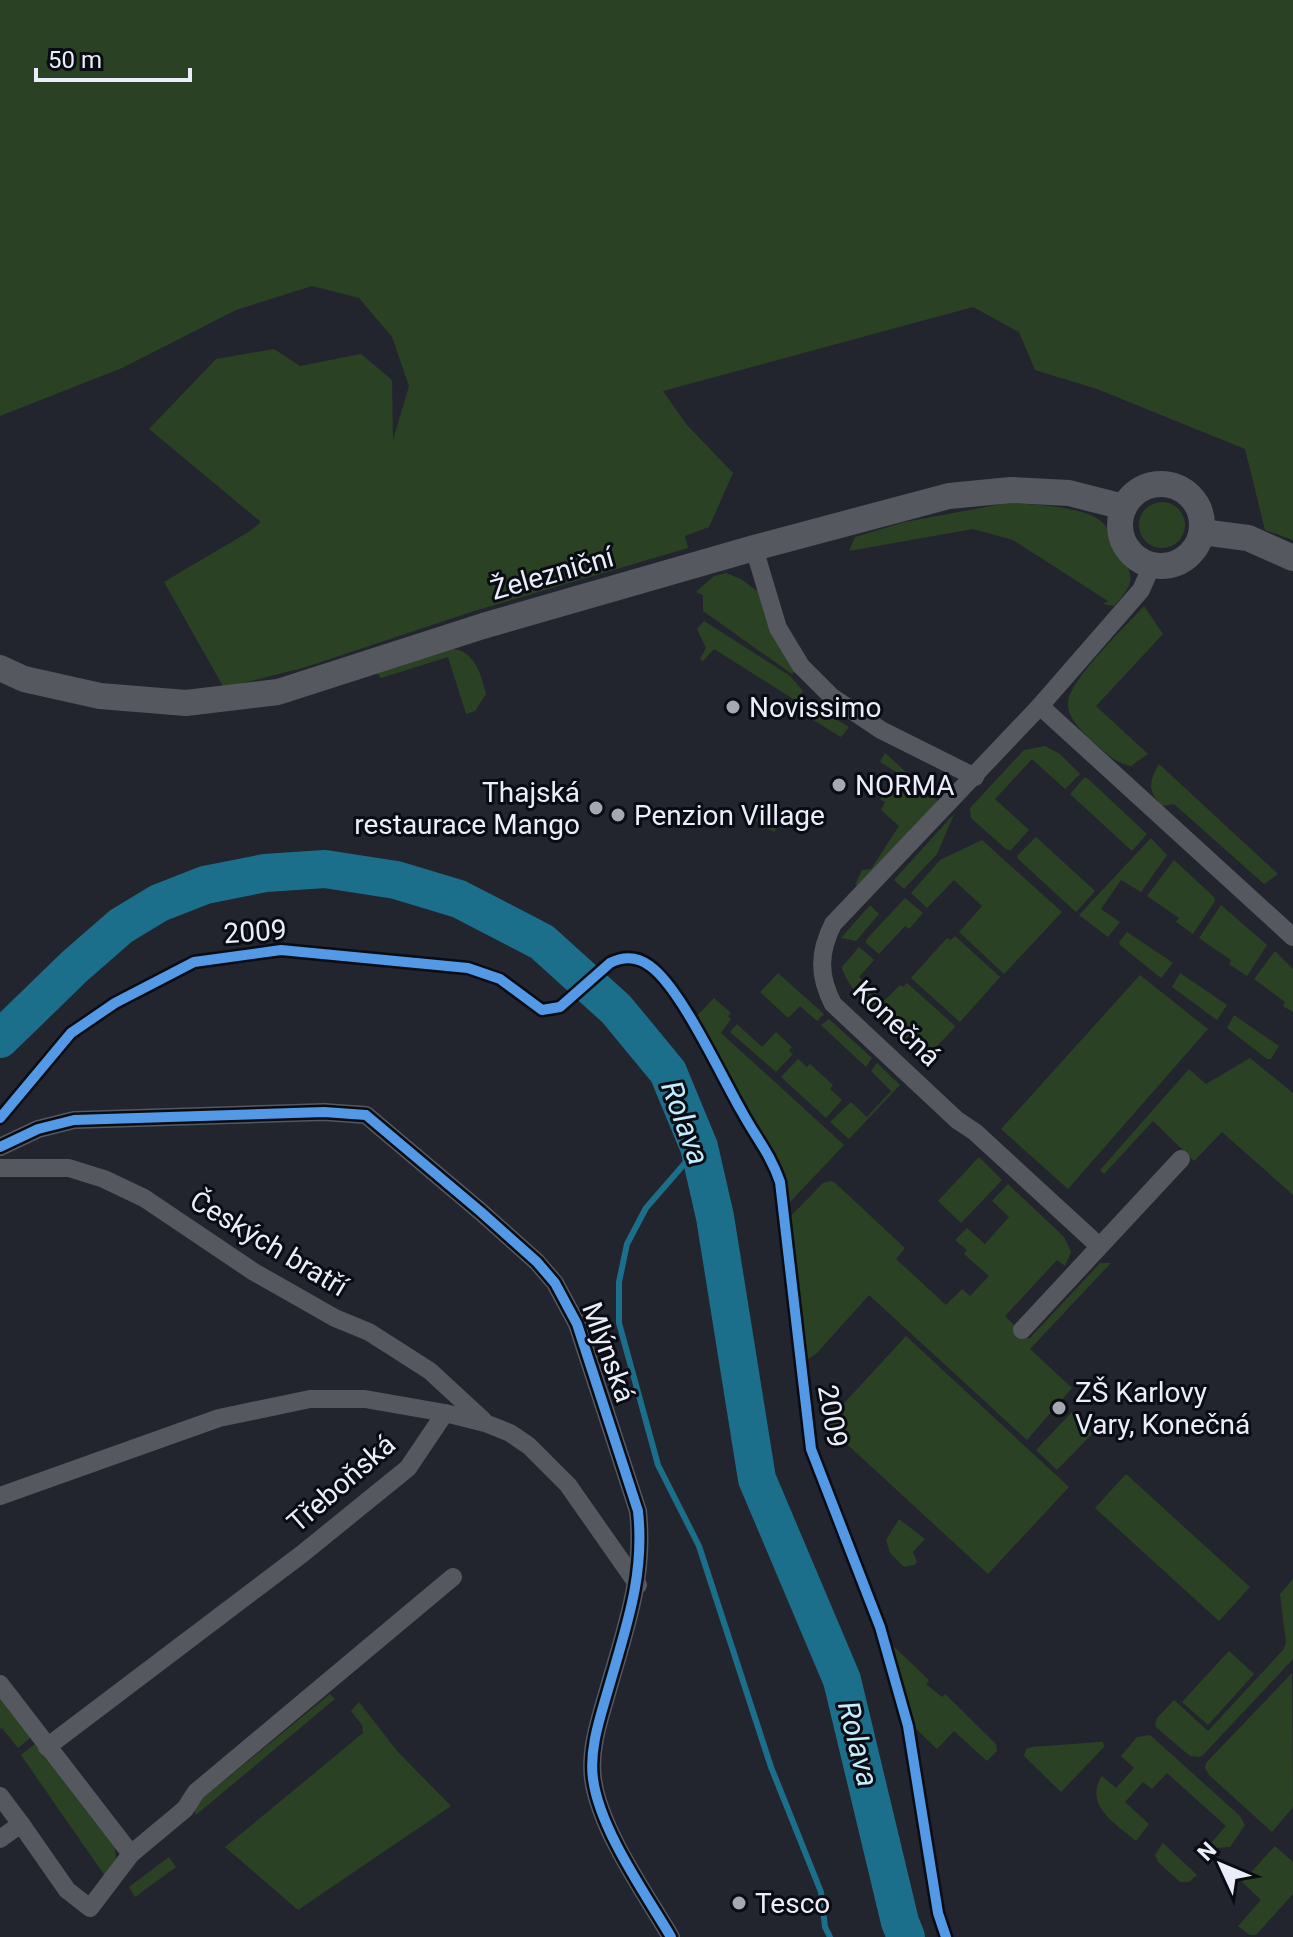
<svg xmlns="http://www.w3.org/2000/svg" width="1293" height="1937" viewBox="0 0 1293 1937" font-family="Roboto,sans-serif">
<style>
.green{fill:#2b4124}
.lines{fill:none;stroke-linecap:round;stroke-linejoin:round}
.stream{stroke:#1c6f8a;stroke-width:6}
.river{stroke:#1c6f8a;stroke-width:38}
.street{stroke:#55585f;stroke-width:18}
.secondary{stroke:#55585f;stroke-width:26}
.cycleway-casing{stroke:#0a0c13;stroke-width:15}
.cycleway{stroke:#5399e6;stroke-width:10}
.poi-dot{fill:#a5a8b3;stroke:#0a0c13;stroke-width:3}
.labels{text-anchor:middle;stroke-width:6;stroke-linejoin:round;paint-order:stroke}
.street-label{font-size:28px;fill:#ebeefa;stroke:#0a0c13}
.poi-label{font-size:28px;fill:#ebeefa;stroke:#0a0c13;text-anchor:start}
.water-label{font-size:30px;font-style:italic;fill:#c3ecfd;stroke:#0a0c13}
</style>
<rect width="100%" height="100%" fill="#22252e"/>
<!-- green -->
<g class="green">
<polygon points="0,0 1293,0 1293,540 1265,530 1245,449 1097,389 1035,370 1019,332 973,307 663,391 686,424 733,473 709,527 685,536 688,548 474,611 306,667 224,688 164,582 250,531 261,522 149,429 216,359 274,349 300,366 361,354 392,380 393,440 409,386 392,337 359,298 312,286 236,310 122,368 0,416"/>
<circle cx="1162" cy="525" r="23"/>
<path d="M1007 503C1031 505 1087 505 1104 524 1111 532 1113 543 1119 552 1135 576 1135 583 1114 606L1103 604 1108 601 1013 540 973 529 849 551 855 537 905 522Z"/>
<polygon points="726,573 741,579 757,591 796,670 792,674 703,611 703,595 696,592 714,576"/>
<path d="M1144 606 1163 634 1096 706 1148 754 1131 766C1113 762 1104 751 1090 739 1081 730 1067 717 1068 703 1069 680 1127 625 1144 606Z"/>
<polygon points="704,621 790,676 803,691 798,702 714,649 703,661 700,659 706,648 697,629"/>
<path d="M451 649C474 649 482 676 486 694L475 711 466 714 448 657 381 678 376 672Z"/>
<polygon points="817,708 849,727 841,737 808,717 800,718"/>
<polygon points="1045,746 1060,754 1080,774 1065,789 1032,759 995,799 1029,830 1011,850 1007,850 971,818 970,808 1024,750"/>
<polygon points="885,753 938,801 858,886 855,885 862,870 871,869 899,826 881,810 885,802 880,799 896,772 880,762"/>
<path d="M1159 764 1278 874 1264 884 1174 804 1162 806C1147 791 1149 781 1159 764Z"/>
<polygon points="1084,778 1087,778 1147,834 1132,851 1070,794"/>
<polygon points="754,801 783,819 774,832 746,815"/>
<polygon points="954,814 937,854 904,889 894,880"/>
<polygon points="1036,837 1095,891 1076,912 1018,859 1017,856"/>
<polygon points="1151,838 1167,855 1141,892 1121,880 1101,909 1120,922 1108,937 1079,915"/>
<polygon points="982,840 1062,912 1004,974 959,932 982,906 954,880 927,908 911,893 940,860"/>
<polygon points="1174,860 1214,897 1215,901 1193,934 1176,922 1179,918 1147,896"/>
<polygon points="905,898 923,913 909,929 905,926 879,954 866,943 866,940"/>
<polygon points="870,905 879,914 856,941 841,938"/>
<polygon points="1221,905 1267,945 1247,976 1229,964 1231,960 1199,938"/>
<polygon points="1127,932 1173,963 1161,978 1120,945 1119,942"/>
<polygon points="955,936 1000,977 960,1022 911,978 947,938 951,940"/>
<path d="M859 947 874 960 859 977 884 1001 900 985 903 987 907 983 954 1025 955 1027 926 1058C906 1049 845 989 842 967Z"/>
<polygon points="1275,951 1293,969 1293,1012 1283,1006 1285,1002 1254,979"/>
<polygon points="778,973 824,1014 817,1021 800,1006 788,1018 760,992"/>
<polygon points="1180,973 1227,1005 1217,1020 1172,987"/>
<polygon points="1140,975 1208,1029 1068,1189 1001,1129"/>
<polygon points="714,998 731,1013 728,1016 731,1019 721,1033 844,1145 789,1203 776,1156 759,1132 695,1018"/>
<polygon points="1234,1015 1279,1046 1271,1059 1267,1059 1227,1028"/>
<polygon points="829,1019 872,1058 866,1067 821,1025"/>
<polygon points="737,1024 762,1047 776,1032 792,1047 789,1051 793,1054 776,1072 730,1032"/>
<polygon points="1250,1058 1293,1093 1293,1195 1222,1132 1194,1161 1153,1121 1104,1174 1100,1170 1189,1069 1206,1084"/>
<polygon points="798,1059 807,1067 810,1064 833,1085 830,1089 842,1100 826,1118 781,1077"/>
<polygon points="877,1063 900,1085 849,1139 830,1122 851,1102 867,1117 891,1091 871,1071"/>
<polygon points="979,1157 1002,1180 961,1223 938,1201"/>
<polygon points="830,1181 834,1182 905,1248 896,1259 946,1305 962,1289 970,1296 989,1276 964,1254 967,1250 955,1240 967,1228 985,1244 1009,1217 992,1201 1008,1184 1064,1237 1071,1252 1065,1266 1057,1260 1005,1316 1029,1339 1100,1263 1111,1263 1030,1349 1072,1388 1027,1440 869,1295 817,1353 806,1361 790,1226 791,1216 823,1183"/>
<polygon points="906,1336 1069,1487 988,1574 825,1424"/>
<polygon points="1072,1412 1093,1433 1057,1470 1036,1450"/>
<polygon points="1126,1474 1250,1587 1219,1621 1095,1508"/>
<polygon points="899,1519 925,1539 913,1552 917,1562 914,1565 904,1567 890,1553 886,1540"/>
<polygon points="1293,1579 1293,1659 1203,1755 1199,1757 1190,1756 1157,1728 1155,1725 1157,1718 1174,1700 1208,1731 1283,1650 1286,1643 1280,1594"/>
<polygon points="890,1643 929,1680 926,1684 942,1697 945,1694 996,1744 997,1751 987,1761 954,1731 937,1749 912,1725"/>
<polygon points="1229,1651 1254,1674 1208,1725 1182,1702"/>
<polygon points="1292,1673 1293,1807 1272,1832 1209,1775 1205,1768 1206,1763"/>
<polygon points="330,1694 335,1699 196,1815 193,1806"/>
<polygon points="0,1695 31,1737 18,1748 2,1728 0,1729"/>
<polygon points="359,1702 398,1752 451,1806 298,1910 225,1847 363,1733 362,1725 351,1711"/>
<path d="M1150 1735 1240 1816 1245 1825 1230 1847 1215 1848 1211 1843 1226 1826 1167 1773 1152 1789 1143 1782 1125 1802 1149 1824 1136 1841C1116 1824 1083 1805 1102 1776L1116 1788 1134 1768 1121 1756 1137 1737Z"/>
<polygon points="1100,1742 1103,1742 1104,1747 1061,1792 1024,1756 1026,1749 1032,1747"/>
<polygon points="35,1744 115,1848 116,1861 105,1876 21,1755"/>
<polygon points="1163,1843 1197,1875 1189,1882 1180,1882 1158,1862 1155,1855"/>
<polygon points="1275,1846 1293,1862 1293,1894 1256,1935 1250,1935 1238,1926 1261,1900 1242,1882"/>
<polygon points="169,1857 176,1867 135,1897 129,1887"/>
</g>
<g class="lines">
<!-- stream -->
<polyline class="stream" points="699,1147 646,1208 627,1244 619,1282 619,1323 658,1465 699,1546 771,1767 821,1892 825,1927 830,1937"/>
<!-- river -->
<polyline class="river" points="0,1039 74,967 121,926 159,903 205,885 265,873 325,869 396,880 459,899 542,942 616,1009 668,1072 699,1147 715,1217 757,1479 842,1680 900,1922 906,1937"/>
<!-- street -->
<g class="street">
<polyline points="754,548 778,628 801,666 832,697 881,730 975,777"/>
<polyline points="1040,706 1293,937"/>
<path d="M0 1147 38 1129 74 1120 324 1112 366 1115 481 1212 537 1262 555 1283 577 1324 638 1511C645 1576 626 1627 608 1690 600 1718 589 1749 593 1779 600 1830 645 1893 671 1937"/>
<polyline points="0,1168 69,1168 104,1179 144,1198 254,1272 335,1318 369,1332 430,1371 483,1420"/>
<path d="M1099 1246 975 1132 957 1120 833 1004C818 975 819 952 833 924L1040 706 1141 590 1152 565"/>
<polyline points="1022,1330 1181,1159"/>
<polyline points="0,1496 219,1418 310,1399 365,1399 445,1413 485,1423 510,1433 529,1446 568,1485 638,1585"/>
<polyline points="0,1684 131,1854 185,1809 196,1792 453,1577"/>
<polyline points="47,1747 302,1554 408,1468 445,1413"/>
<polyline points="0,1796 21,1824 0,1839"/>
<polyline points="21,1824 67,1890 90,1908 131,1854"/>
</g>
<!-- secondary -->
<g class="secondary">
<circle cx="1161" cy="525" r="41"/>
<polyline points="1202,532 1248,538 1293,558"/>
<polyline points="0,668 24,679 100,696 186,703 278,692 483,626 754,548 949,496 1011,490 1069,493 1124,507"/>
</g>
<defs>
<g id="cycleway">
<path d="M0 1118 71 1033 115 1003 194 962 281 950 468 968 500 979 542 1010 560 1007 610 963C624 956 637 956 650 966 681 988 721 1076 742 1112 756 1138 770 1153 780 1182L811 1449 880 1627 908 1726 938 1913 946 1937"/>
<path d="M0 1147 38 1129 74 1120 324 1112 366 1115 481 1212 537 1262 555 1283 577 1324 638 1511C645 1576 626 1627 608 1690 600 1718 589 1749 593 1779 600 1830 645 1893 671 1937"/>
</g>
</defs>
<!-- cycleway casing -->
<use href="#cycleway" class="cycleway-casing"/>
<!-- cycleway -->
<use href="#cycleway" class="cycleway"/>
</g>
<!-- markers -->
<g class="poi-dot">
<circle cx="733" cy="707" r="8"/>
<circle cx="839" cy="785" r="8"/>
<circle cx="596" cy="808" r="8"/>
<circle cx="618" cy="815" r="8"/>
<circle cx="1059" cy="1408" r="8"/>
<circle cx="739" cy="1903" r="8"/>
</g>
<g class="labels">
<!-- street labels -->
<g class="street-label">
<text transform="translate(552 573) rotate(-16)" y="10">Železniční</text>
<text transform="translate(255 931) rotate(-4)" y="10">2009</text>
<text transform="translate(897 1023) rotate(44)" y="10">Konečná</text>
<text transform="translate(269 1243) rotate(31)" y="10">Českých bratří</text>
<text transform="translate(609 1352) rotate(70)" y="10">Mlýnská</text>
<text transform="translate(833 1416) rotate(80)" y="10">2009</text>
<text transform="translate(341 1483) rotate(-41)" y="10">Třeboňská</text>
</g>
<!-- poi labels -->
<g class="poi-label">
<text x="749" y="717">Novissimo</text>
<text x="855" y="795">NORMA</text>
<text x="580" y="802" text-anchor="end">Thajská<tspan x="580" dy="32">restaurace Mango</tspan></text>
<text x="634" y="825">Penzion Village</text>
<text x="1075" y="1402">ZŠ Karlovy<tspan x="1075" dy="32">Vary, Konečná</tspan></text>
<text x="755" y="1913">Tesco</text>
</g>
<!-- water labels -->
<g class="water-label">
<text transform="translate(685 1123) rotate(70)" y="10">Rolava</text>
<text transform="translate(858 1744) rotate(76)" y="10">Rolava</text>
</g>
</g>
<!-- north arrow -->
<g transform="translate(1221 1865) rotate(314)" stroke="#0a0c13" stroke-width="6" paint-order="stroke">
<path d="M0-6L14 30L0 20L-14 30Z" fill="#ebeefa"/>
<text y="-12" font-size="22" font-weight="bold" text-anchor="middle" fill="#ebeefa">N</text>
</g>
<!-- scale -->
<path d="M36 68v12h154v-12" fill="none" stroke="#ebeefa" stroke-width="4"/>
<text x="48" y="68" font-size="24" fill="#ebeefa" stroke="#0a0c13" stroke-width="6" paint-order="stroke">50 m</text>
</svg>
